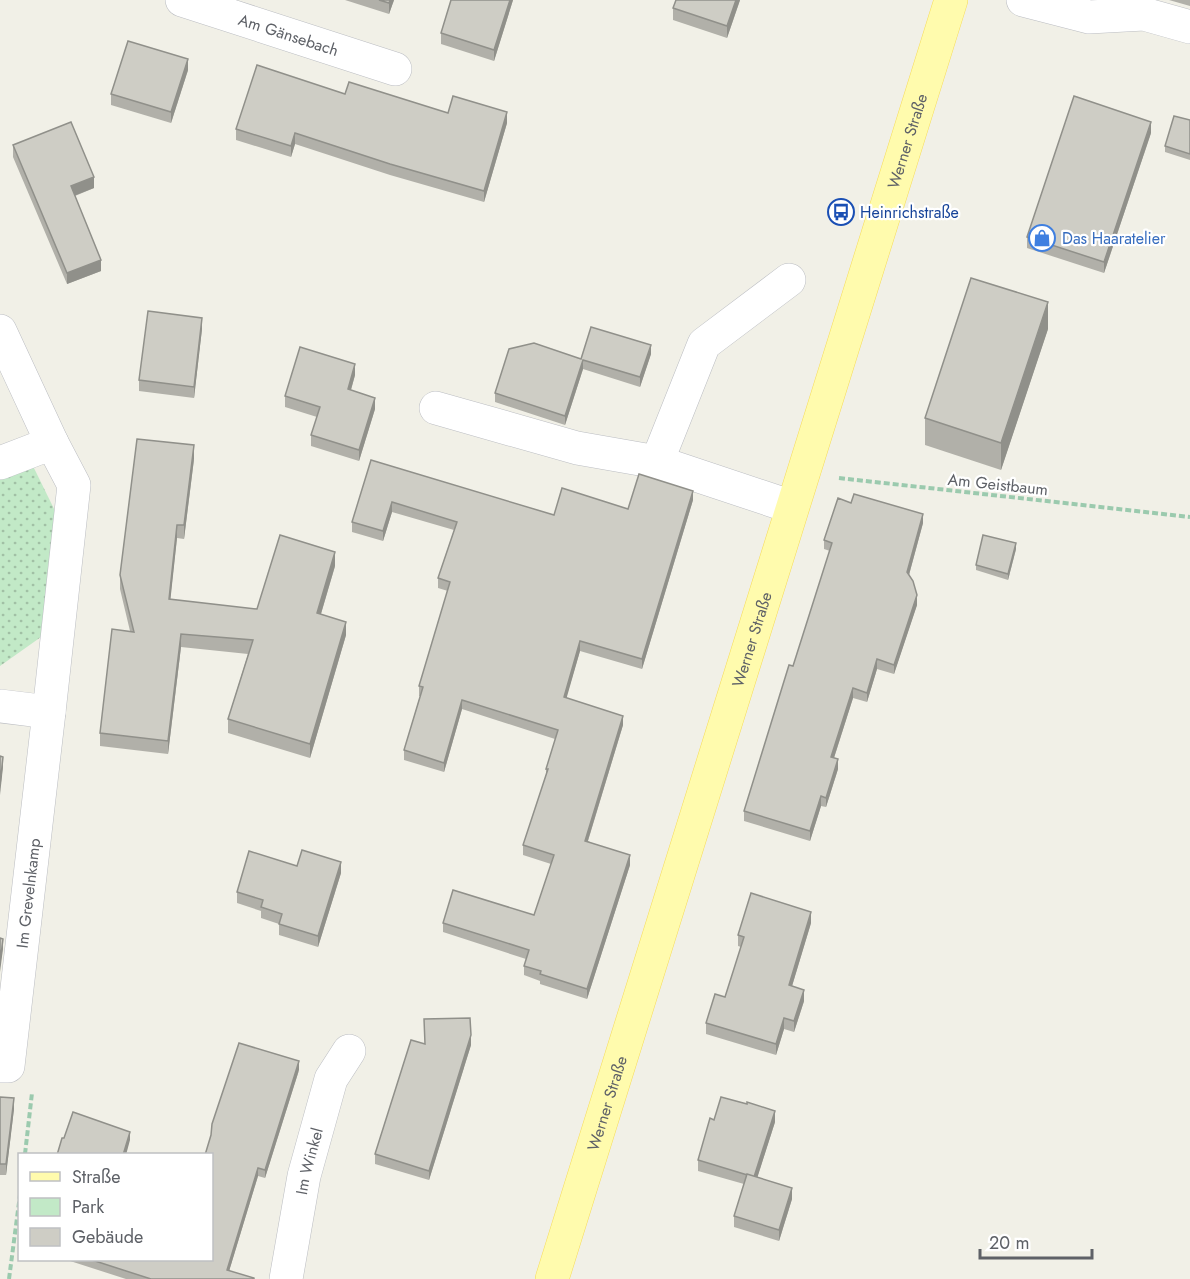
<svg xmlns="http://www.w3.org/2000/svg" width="1190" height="1279" viewBox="0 0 1190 1279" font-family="Jost,sans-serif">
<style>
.green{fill:url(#green-dots)}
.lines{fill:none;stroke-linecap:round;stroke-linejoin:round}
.minor-casing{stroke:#bbbdc2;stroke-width:34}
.major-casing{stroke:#f7dc59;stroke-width:34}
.path{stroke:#9bcaae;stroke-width:4;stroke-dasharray:6 3;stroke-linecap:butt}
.minor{stroke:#fff;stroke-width:33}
.major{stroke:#fffbad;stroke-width:33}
.wall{fill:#b1b0a9}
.shaded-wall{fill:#90908a}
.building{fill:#cecdc5;stroke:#90908a;stroke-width:1.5}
.labels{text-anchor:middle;stroke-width:4.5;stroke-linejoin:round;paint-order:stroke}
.street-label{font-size:16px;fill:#5e6167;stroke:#fff}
.transit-label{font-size:16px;fill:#164399;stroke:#fff;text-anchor:start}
.shop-label{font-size:16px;fill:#366cbe;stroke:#fff;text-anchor:start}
</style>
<defs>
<pattern id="green-dots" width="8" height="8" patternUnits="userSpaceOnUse" patternTransform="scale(1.5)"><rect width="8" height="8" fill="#c2e9c7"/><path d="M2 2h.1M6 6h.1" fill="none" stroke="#a1c0a5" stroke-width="1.8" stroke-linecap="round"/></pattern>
</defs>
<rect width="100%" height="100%" fill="#f1f0e7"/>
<!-- green -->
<polygon class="green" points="32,464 58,517 41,637 0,666 0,478"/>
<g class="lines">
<defs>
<g id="minor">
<path id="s1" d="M182 0 395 69"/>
<polyline points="1023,0 1089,17 1144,14 1190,27"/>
<polyline points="789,280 704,344 657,462 792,507"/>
<polyline points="0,331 52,443"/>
<polyline points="436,408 577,448 657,462"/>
<polyline points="0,463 52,443 74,485 49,712 0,706"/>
<path id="s2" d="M0 1066H8L49 712"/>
<path id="s3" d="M286 1279 304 1176 331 1079 349 1051"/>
</g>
<g id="major">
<path id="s4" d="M552 1279 951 0"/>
</g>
</defs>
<!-- minor casing -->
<use href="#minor" class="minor-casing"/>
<!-- major casing -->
<use href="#major" class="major-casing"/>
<!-- path -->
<g class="path">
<polyline points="839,478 1190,517"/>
<polyline points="25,1154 32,1093"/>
<polyline points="9,1279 20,1195"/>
</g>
<!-- minor -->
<use href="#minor" class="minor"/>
<!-- major -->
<use href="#major" class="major"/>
</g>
<!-- wall -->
<g class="wall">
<polygon points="345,0 394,0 389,14"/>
<polygon points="451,0 513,0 494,61 441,44 441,33"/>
<polygon points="740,0 727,38 673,20 673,8"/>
<polygon points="1169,0 1190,0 1190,6"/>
<polygon points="188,70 171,123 111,105 111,94"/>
<polygon points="345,94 448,113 507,123 484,202 390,175 295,144 291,157 236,140 236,129"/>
<polygon points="1190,120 1190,160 1165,152 1165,146"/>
<polygon points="1151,133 1104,273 1027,248 1027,237"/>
<polygon points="13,145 94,188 75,196 101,271 67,284 13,157"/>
<polygon points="202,329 194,398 139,391 139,380"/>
<polygon points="1048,329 1001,470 925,445 925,418"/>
<polygon points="651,354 640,387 583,369 565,425 495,402 495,393 581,359"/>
<polygon points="355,375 351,390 375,409 359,461 311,446 311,435 317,417 285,407 285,396"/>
<polygon points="194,459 184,539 177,538 170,600 257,609 335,566 321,614 346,635 310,758 228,733 228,719 248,654 181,647 168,754 100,746 100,733 130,631 120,589 120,575"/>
<polygon points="371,460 554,515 628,509 693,500 642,669 580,651 566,698 623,725 588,841 630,865 587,999 540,984 540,981 524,975 524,966 526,959 443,932 443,923 534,915 551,864 523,855 523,845 546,775 546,769 555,739 462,709 444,772 404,760 404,750 420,696 419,696 419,686 448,591 438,588 438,578 454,530 392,512 383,541 352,532 352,522"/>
<polygon points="923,523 909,575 917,605 894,674 877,669 867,702 853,698 834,758 838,769 826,807 821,806 810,841 744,821 744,811 793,666 830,551 824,549 824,540"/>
<polygon points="1016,549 1008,580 976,570 976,565"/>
<polygon points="297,866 341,873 318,947 279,935 279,924 261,918 261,911 237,903 237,892"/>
<polygon points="811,923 792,986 804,1001 794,1032 784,1029 776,1055 706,1034 706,1023 725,997 741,947 738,946 738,935"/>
<polygon points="425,1044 471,1045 429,1180 375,1164 375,1154"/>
<polygon points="299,1070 265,1178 258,1176 229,1271 254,1279 126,1279 67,1260 212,1260"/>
<polygon points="0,1097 14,1109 6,1175 0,1175"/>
<polygon points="714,1120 775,1122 757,1178 792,1199 779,1241 734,1227 734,1216 744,1184 698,1171 698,1160"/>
</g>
<!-- shaded-wall -->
<g class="shaded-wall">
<polygon points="390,0 394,0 389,14 389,3"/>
<polygon points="510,0 513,0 494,61 494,50"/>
<polygon points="736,0 740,0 727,38 727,26"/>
<polygon points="188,59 188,70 171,123 171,112"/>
<polygon points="507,112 507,123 484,202 484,191"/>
<polygon points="1151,122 1151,133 1104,273 1104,262"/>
<polygon points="295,133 295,144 291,157 291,146"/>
<polygon points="94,177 94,188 71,197 71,186"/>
<polygon points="101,260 101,271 67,284 67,273"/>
<polygon points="1048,302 1048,329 1001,470 1001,443"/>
<polygon points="202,318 202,329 194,398 194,387"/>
<polygon points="651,345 651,354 640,387 640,377"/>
<polygon points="583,360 583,369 565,425 565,416"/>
<polygon points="355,364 355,375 348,400 348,389"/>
<polygon points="375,398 375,409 359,461 359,450"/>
<polygon points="194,445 194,459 184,539 184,525"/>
<polygon points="693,491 693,500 642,669 642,659"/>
<polygon points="392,502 392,512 383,541 383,531"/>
<polygon points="923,514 923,523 907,582 907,572"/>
<polygon points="177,525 177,538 169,613 169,599"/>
<polygon points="1016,543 1016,549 1008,580 1008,574"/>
<polygon points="335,552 335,566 317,627 317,613"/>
<polygon points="917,595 917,605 894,674 894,665"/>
<polygon points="346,622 346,635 310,758 310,744"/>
<polygon points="181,634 181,647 168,754 168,741"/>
<polygon points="580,641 580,651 564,707 564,697"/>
<polygon points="877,659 877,669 867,702 867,693"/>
<polygon points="853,688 853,698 831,767 831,757"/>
<polygon points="462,700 462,709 444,772 444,763"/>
<polygon points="623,716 623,725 585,850 585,841"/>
<polygon points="3,757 3,767 0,795 0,785"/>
<polygon points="838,759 838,769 826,807 826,798"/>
<polygon points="821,796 821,806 810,841 810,831"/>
<polygon points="630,855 630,865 587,999 587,989"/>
<polygon points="341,862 341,873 318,947 318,936"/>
<polygon points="811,912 811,923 789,996 789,985"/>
<polygon points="3,939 3,949 0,972 0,962"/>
<polygon points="804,990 804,1001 794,1032 794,1021"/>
<polygon points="784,1018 784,1029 776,1055 776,1044"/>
<polygon points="471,1035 471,1045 429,1180 429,1171"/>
<polygon points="299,1061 299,1070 265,1178 265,1170"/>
<polygon points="14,1098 14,1109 6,1175 6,1164"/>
<polygon points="775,1111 775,1122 754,1188 754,1177"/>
<polygon points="130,1132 130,1140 126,1155 123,1155"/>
<polygon points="258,1168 258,1176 227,1278 227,1270"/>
<polygon points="792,1188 792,1199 779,1241 779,1230"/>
</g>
<!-- building -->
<g class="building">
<polygon points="379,0 390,0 389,3"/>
<polygon points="451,0 510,0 494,50 441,33"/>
<polygon points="676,0 736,0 727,26 673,8"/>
<polygon points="128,41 188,59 171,112 111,94"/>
<polygon points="257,65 345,94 349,82 448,113 453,96 507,112 484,191 390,164 295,133 291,146 236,129"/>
<polygon points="1074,96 1151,122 1104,262 1027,237"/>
<polygon points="1174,116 1190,120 1190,154 1165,146"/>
<polygon points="71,122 94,177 71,186 101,260 67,273 13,145"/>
<polygon points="971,278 1048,302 1001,443 925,418"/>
<polygon points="148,311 202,318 194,387 139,380"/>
<polygon points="591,327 651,345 640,377 583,360 565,416 495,393 509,349 534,343 581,359"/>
<polygon points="300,347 355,364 348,389 375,398 359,450 311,435 320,407 285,396"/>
<polygon points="137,439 194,445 184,525 177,525 169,599 257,609 280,535 335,552 317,613 346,622 310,744 228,719 253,640 181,634 168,741 100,733 112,629 134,632 120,575"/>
<polygon points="371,460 554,515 562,488 628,509 639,474 693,491 642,659 580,641 564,697 623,716 585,841 630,855 587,989 540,974 541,971 524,966 529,950 443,923 453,890 534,915 554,855 523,845 548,769 546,769 558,730 462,700 444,763 404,750 423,687 419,686 450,582 438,578 457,522 392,502 383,531 352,522"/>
<polygon points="854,494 923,514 907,572 913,581 917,595 894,665 877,659 867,693 853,688 831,757 838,759 826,798 821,796 810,831 744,811 789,665 793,666 832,543 824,540 838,498 851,503"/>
<polygon points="983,535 1016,543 1008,574 976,565"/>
<polygon points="0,756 3,757 0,785"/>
<polygon points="302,850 341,862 318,936 279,924 282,914 261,907 263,900 237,892 249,851 297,866"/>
<polygon points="751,893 811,912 789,985 804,990 794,1021 784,1018 776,1044 706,1023 715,994 725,997 744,937 738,935"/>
<polygon points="0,938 3,939 0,962"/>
<polygon points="470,1018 471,1035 429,1171 375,1154 411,1040 425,1044 424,1019"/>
<polygon points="239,1043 299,1061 265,1170 258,1168 227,1270 254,1278 254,1279 151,1279 92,1260 212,1260 212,1155 205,1155 211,1135 212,1124"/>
<polygon points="0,1097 14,1098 6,1164 0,1164"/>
<polygon points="721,1097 747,1104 747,1102 775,1111 754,1177 698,1160 710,1118 714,1120"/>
<polygon points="73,1112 130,1132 123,1155 57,1155 62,1138 64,1138"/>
<polygon points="747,1174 792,1188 779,1230 734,1216"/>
</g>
<!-- icons -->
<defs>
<symbol id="bus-ring" viewBox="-11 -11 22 22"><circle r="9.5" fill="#fff" stroke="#1a4fb4" stroke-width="1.5"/><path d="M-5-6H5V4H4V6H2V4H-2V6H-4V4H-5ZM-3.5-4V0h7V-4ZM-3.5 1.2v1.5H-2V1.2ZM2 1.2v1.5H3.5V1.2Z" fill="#1a4fb4"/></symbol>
<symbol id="shop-ring" viewBox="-11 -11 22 22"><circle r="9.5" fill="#fff" stroke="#3f7fe0" stroke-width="1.5"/><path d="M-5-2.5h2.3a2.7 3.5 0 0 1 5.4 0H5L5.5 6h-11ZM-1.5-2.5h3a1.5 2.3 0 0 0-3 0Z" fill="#3f7fe0"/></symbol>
</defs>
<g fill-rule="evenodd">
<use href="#bus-ring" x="826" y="197" width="30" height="30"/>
<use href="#shop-ring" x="1027" y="223" width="30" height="30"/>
</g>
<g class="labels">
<!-- street labels -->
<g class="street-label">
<text dy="6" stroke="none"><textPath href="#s1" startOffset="112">Am Gänsebach</textPath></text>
<text dy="6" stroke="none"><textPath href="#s4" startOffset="1192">Werner Straße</textPath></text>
<text transform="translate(998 484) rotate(6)" y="6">Am Geistbaum</text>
<text dy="6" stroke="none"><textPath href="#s4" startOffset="670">Werner Straße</textPath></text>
<text dy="6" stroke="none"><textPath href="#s2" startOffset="182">Im Grevelnkamp</textPath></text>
<text dy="6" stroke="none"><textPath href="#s4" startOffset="184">Werner Straße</textPath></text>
<text dy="6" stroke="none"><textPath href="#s3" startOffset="120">Im Winkel</textPath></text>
</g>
<!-- transit labels -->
<g class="transit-label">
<text x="860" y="218">Heinrichstraße</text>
</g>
<!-- shop labels -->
<g class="shop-label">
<text x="1062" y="244">Das Haaratelier</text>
</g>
</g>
<!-- legend -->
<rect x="18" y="1153" width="195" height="108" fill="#ffffff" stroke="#bfc0c2" stroke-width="1.5"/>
<rect x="30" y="1172" width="30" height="9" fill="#fffbad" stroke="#bfc0c2" stroke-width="1.5"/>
<text x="72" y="1183" font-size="18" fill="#5e6167">Straße</text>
<rect x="30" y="1198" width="30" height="18" fill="#c2e9c7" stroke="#bfc0c2" stroke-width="1.5"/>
<text x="72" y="1213" font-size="18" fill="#5e6167">Park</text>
<rect x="30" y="1228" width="30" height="18" fill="#cecdc5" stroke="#bfc0c2" stroke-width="1.5"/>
<text x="72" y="1243" font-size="18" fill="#5e6167">Gebäude</text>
<!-- scale -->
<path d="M980 1249v9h112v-9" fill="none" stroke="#5e6167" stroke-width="3"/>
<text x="989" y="1249" font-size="18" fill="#5e6167" stroke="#ffffff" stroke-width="4.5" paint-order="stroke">20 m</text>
</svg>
